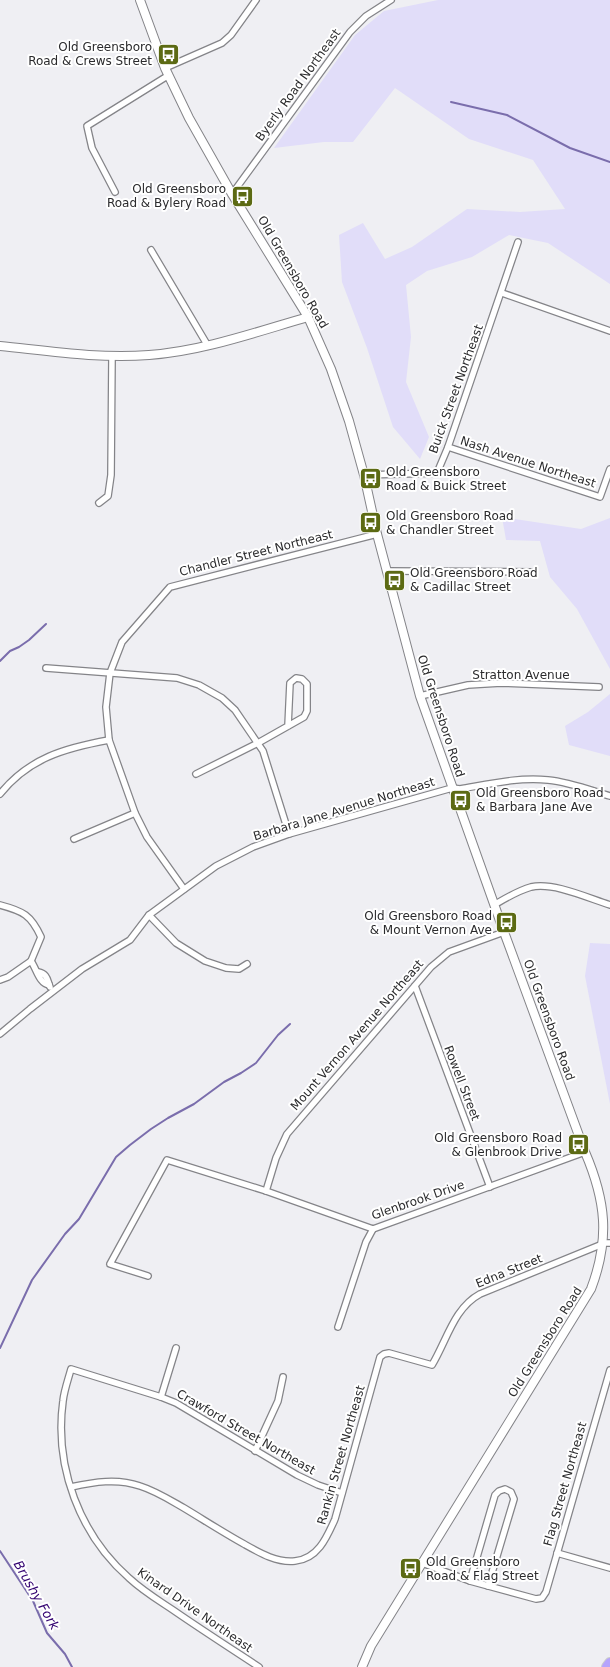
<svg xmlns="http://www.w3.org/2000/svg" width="610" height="1667" viewBox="0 0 610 1667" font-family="'DejaVu Sans',sans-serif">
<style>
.green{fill:#e1ddf9}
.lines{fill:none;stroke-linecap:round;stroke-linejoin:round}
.stream{stroke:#7a6dac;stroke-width:2}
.street-casing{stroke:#848488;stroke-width:8}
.secondary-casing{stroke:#848488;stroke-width:10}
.highway-casing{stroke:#cccccd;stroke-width:12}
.street{stroke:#fff;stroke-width:5.5}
.secondary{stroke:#fff;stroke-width:8}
.highway{stroke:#b5a4fc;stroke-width:10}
.labels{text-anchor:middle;stroke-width:4;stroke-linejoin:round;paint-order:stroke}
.poi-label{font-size:12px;fill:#2b2b2d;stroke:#fff;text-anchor:start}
.street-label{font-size:12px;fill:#2b2b2d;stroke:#fff}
.water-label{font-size:13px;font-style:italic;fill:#330371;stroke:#fff}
</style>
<rect width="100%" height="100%" fill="#efeff3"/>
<!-- green -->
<g class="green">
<polygon points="438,0 610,0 610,284 548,243 509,235 472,257 427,271 406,285 411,337 406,382 429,437 420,459 393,427 367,348 342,282 339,235 363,223 385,259 412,247 467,209 520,212 565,209 533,160 469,139 395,88 353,142 324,142 274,148 355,35 384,11"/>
<polygon points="502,517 581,529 610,518 610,669 577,609 550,577 540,541 506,540"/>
<polygon points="610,694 610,756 569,745 565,726 588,712"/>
<polygon points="590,943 610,944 610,1104 585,976"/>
</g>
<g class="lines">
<!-- stream -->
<g class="stream">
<polyline points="451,102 507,115 570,148 610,162"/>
<polyline points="0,661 10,651 19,647 29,640 46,624"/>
<polyline points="0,1348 32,1280 65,1234 79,1219 116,1157 130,1145 151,1129 168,1118 194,1104 224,1082 241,1073 256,1063 278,1035 290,1024"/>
<polyline points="0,1551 33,1601 47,1633 65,1654 72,1667"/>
</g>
<defs>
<g id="street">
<polyline points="165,68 222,43 231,35 256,0"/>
<polyline points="115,192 92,148 87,126 169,75"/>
<polyline points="232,194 350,32 366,16 391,0"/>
<polyline points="151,250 208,346"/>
<polyline points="502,293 610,331"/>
<polyline points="448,447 600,497 610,469"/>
<polyline points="364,475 437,473 448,447 518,242"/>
<polyline points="99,503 108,496 111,475 112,356"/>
<polyline points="388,571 532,572"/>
<polyline points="46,668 177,678 199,685 222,698 235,710 263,751 289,834"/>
<polyline points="420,696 468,685 501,683 599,687"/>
<polyline points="196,774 258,743 304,717 307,711 307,684 302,679 296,678 290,683 288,726"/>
<path d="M0 794C29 758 65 748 109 740"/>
<polyline points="74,839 135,813"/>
<polyline points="184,889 147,837 135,813 109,740 106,707 110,673 122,642 170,587 377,534"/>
<path d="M0 905C23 911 31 915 41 937L31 961 8 977 0 980"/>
<path d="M494 905C506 898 517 891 531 887 554 882 588 898 610 905"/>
<polyline points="149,915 176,943 205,961 226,968 239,969 247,964"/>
<path d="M31 961C37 970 39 983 49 985"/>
<path d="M38 972C48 974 47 980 50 987"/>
<polyline points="415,986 490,1187"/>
<path d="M0 1034 30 1009 82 969 130 940 149 915 216 866 253 847 289 834 452 788 460 789C489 784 518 777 548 780 569 782 590 790 610 796"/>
<polyline points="266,1191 276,1158 287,1134 431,967 449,952 504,932"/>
<polyline points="148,1276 110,1264 167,1160 266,1191 373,1229 585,1152"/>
<polyline points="338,1327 366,1242 373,1229"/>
<polyline points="161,1397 176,1348"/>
<polyline points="255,1451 278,1401 283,1377"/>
<path d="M71 1487C94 1482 117 1478 140 1486 156 1491 170 1500 184 1508 204 1520 224 1533 244 1544 260 1553 277 1563 295 1561 318 1559 327 1537 335 1519L380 1357 384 1354 389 1353 432 1365C447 1340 454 1308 480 1294L605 1243H610"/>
<polyline points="557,1553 610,1568"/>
<polyline points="422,1563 470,1581 536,1599 542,1598 546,1592 610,1370"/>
<polyline points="470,1581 495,1495 499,1491 505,1489 511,1492 514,1499 488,1586"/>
<path d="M259 1667C230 1648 202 1630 173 1610 158 1600 143 1591 129 1578 80 1535 54 1467 63 1401 64 1391 68 1380 71 1369L161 1397 176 1403 297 1475 318 1485 342 1493"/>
</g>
<g id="secondary">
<path d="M140 0 165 68 189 118 232 194 308 317 331 369 349 421 364 475 377 534 420 696 504 932 585 1152C606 1201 610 1239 591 1289L371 1646 362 1667"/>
<path d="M0 346C49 351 100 359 149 355 203 351 256 332 308 317"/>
</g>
<polyline id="highway" points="607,1667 610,1663"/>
</defs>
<!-- street casing -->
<use href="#street" class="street-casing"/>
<!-- secondary casing -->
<use href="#secondary" class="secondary-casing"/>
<!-- highway casing -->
<use href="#highway" class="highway-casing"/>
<!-- street -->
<use href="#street" class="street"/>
<!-- secondary -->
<use href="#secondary" class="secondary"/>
<!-- highway -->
<use href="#highway" class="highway"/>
</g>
<!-- icons -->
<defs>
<symbol id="bus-square" viewBox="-11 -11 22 22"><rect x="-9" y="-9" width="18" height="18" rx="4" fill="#5c6a13" stroke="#fff"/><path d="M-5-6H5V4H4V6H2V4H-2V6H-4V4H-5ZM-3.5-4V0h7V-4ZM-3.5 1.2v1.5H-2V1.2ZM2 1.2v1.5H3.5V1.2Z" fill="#fff"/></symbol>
</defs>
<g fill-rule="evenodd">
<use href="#bus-square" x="156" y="42" width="25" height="25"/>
<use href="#bus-square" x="230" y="184" width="25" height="25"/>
<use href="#bus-square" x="358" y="466" width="25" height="25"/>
<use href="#bus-square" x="358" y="510" width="25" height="25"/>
<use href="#bus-square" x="382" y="568" width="25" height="25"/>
<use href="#bus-square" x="448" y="788" width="25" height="25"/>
<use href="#bus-square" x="494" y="910" width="25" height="25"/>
<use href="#bus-square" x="566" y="1132" width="25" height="25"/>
<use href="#bus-square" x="398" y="1556" width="25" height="25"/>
</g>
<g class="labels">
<!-- poi labels -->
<g class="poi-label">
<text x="152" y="51" text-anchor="end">Old Greensboro<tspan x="152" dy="14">Road &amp; Crews Street</tspan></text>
<text x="226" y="193" text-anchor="end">Old Greensboro<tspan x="226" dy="14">Road &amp; Bylery Road</tspan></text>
<text x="386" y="476">Old Greensboro<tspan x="386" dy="14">Road &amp; Buick Street</tspan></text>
<text x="386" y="520">Old Greensboro Road<tspan x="386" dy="14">&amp; Chandler Street</tspan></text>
<text x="410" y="577">Old Greensboro Road<tspan x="410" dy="14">&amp; Cadillac Street</tspan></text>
<text x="476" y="797">Old Greensboro Road<tspan x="476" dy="14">&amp; Barbara Jane Ave</tspan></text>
<text x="492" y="920" text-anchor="end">Old Greensboro Road<tspan x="492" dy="14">&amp; Mount Vernon Ave</tspan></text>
<text x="562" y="1142" text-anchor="end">Old Greensboro Road<tspan x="562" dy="14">&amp; Glenbrook Drive</tspan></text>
<text x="426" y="1566">Old Greensboro<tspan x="426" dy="14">Road &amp; Flag Street</tspan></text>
</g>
<!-- street labels -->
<g class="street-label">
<text transform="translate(298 85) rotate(-54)" y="4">Byerly Road Northeast</text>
<text transform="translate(293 272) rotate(60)" y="4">Old Greensboro Road</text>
<text transform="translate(456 389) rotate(-70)" y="4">Buick Street Northeast</text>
<text transform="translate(528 462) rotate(18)" y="4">Nash Avenue Northeast</text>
<text transform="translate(256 553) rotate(-14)" y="4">Chandler Street Northeast</text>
<text x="521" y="679">Stratton Avenue</text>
<text transform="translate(441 716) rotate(72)" y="4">Old Greensboro Road</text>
<text transform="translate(344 809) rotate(-17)" y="4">Barbara Jane Avenue Northeast</text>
<text transform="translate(549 1020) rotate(70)" y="4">Old Greensboro Road</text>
<text transform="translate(357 1035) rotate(-49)" y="4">Mount Vernon Avenue Northeast</text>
<text transform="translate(462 1083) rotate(69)" y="4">Rowell Street</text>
<text transform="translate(418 1200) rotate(-19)" y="4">Glenbrook Drive</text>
<text transform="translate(509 1271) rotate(-22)" y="4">Edna Street</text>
<text transform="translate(545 1342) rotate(-58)" y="4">Old Greensboro Road</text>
<text transform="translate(246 1432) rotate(30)" y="4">Crawford Street Northeast</text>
<text transform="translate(341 1455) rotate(-74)" y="4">Rankin Street Northeast</text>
<text transform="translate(565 1484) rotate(-74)" y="4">Flag Street Northeast</text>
<text transform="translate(195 1610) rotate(35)" y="4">Kinard Drive Northeast</text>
</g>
<!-- water labels -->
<g class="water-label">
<text transform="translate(37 1595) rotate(60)" y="5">Brushy Fork</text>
</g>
</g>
</svg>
